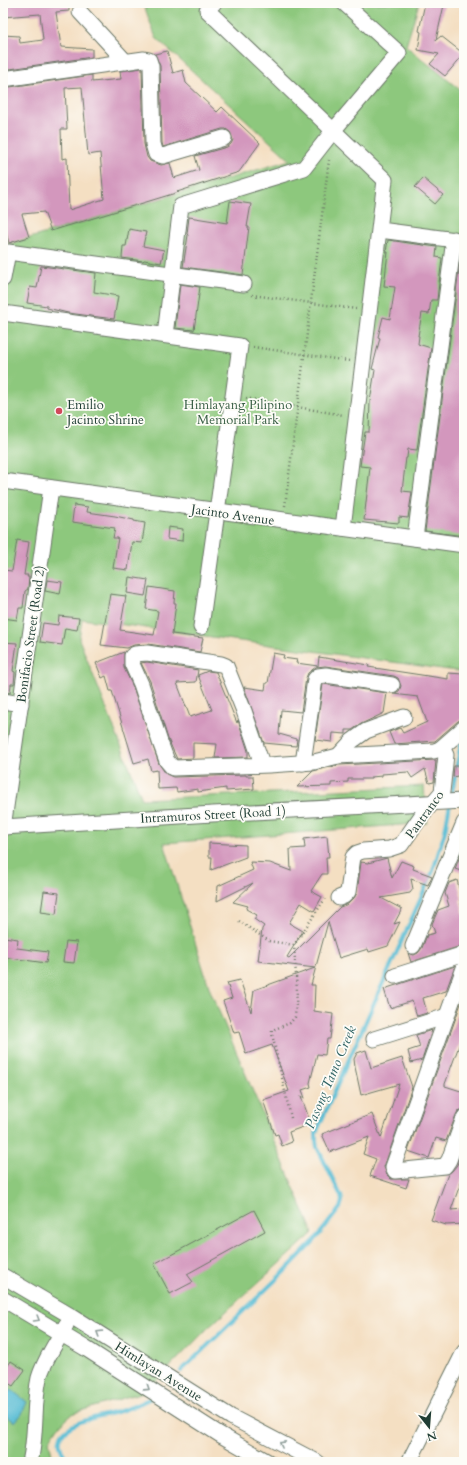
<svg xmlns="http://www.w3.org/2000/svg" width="467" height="1465" viewBox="0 0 467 1465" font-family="Cardo,serif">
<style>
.green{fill:#8dc87d;stroke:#568258}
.water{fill:#55bbd3;stroke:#3a7c84}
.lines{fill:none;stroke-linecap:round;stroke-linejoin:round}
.stream{stroke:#55bbd3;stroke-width:4}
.building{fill:#d397bd;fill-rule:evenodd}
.minor-casing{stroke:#6a7666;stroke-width:17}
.path{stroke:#6a7666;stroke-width:2.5;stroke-dasharray:1 3;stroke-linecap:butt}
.minor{stroke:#fff;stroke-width:15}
.oneway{stroke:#8f9e9a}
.poi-dot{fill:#d1495b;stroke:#fdfcf7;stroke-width:1.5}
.labels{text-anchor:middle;stroke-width:3.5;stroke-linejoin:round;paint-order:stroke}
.poi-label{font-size:13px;fill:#1f3d34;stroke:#fdfcf7;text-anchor:start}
.park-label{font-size:13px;fill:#3a6046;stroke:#fdfcf7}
.street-label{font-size:13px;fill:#1f3d34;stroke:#fdfcf7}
.water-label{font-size:14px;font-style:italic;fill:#2f6364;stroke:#fdfcf7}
</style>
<rect width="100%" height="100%" fill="#fdfcf7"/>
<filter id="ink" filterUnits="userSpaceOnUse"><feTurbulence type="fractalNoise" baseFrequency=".025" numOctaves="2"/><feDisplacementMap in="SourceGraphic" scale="8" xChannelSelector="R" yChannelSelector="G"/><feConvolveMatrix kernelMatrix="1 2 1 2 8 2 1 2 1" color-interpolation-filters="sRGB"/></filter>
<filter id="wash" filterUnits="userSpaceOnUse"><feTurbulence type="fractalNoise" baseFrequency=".012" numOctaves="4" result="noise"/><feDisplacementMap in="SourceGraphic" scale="16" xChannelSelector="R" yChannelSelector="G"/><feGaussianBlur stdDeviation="0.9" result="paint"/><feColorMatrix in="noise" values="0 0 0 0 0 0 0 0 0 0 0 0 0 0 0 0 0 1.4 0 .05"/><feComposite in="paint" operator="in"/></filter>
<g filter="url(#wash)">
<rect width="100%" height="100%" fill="#f4dfc2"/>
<!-- green -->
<polygon class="green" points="143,3 419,3 406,46 464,93 464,672 82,619 79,639 142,799 424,786 427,823 164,843 210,990 313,1233 209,1327 146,1391 74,1413 58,1427 49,1441 52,1455 58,1462 3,1462 3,246 290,160 156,38"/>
<!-- water -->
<polygon class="water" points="3,1389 13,1391 27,1402 22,1414 15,1422 3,1414"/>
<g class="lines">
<!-- stream -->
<g class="stream">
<polyline points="181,1371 284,1272 314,1241 340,1208 342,1201 341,1196 317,1147 316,1140 316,1133 433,871 445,831 461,743 464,740"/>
<path d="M72 1462C66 1458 61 1452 60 1445 55 1422 105 1416 120 1411 131 1408 141 1403 151 1398"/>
</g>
</g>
<g id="blocks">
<!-- building -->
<g class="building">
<polygon points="3,3 69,3 69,11 56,12 61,47 92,49 92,57 3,70 3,35 19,36 20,43 43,40 40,14 3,17"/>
<polygon points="425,3 444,5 436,40 441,36 464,54 445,76 430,64 439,54 418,50 421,32 419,31"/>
<path d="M167 51 173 73 183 70 186 83 217 112 222 107 260 143 239 172 177 192H179L51 231 44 212 22 214 29 237 9 243 3 221V88L92 75V82L121 79 120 71 142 68 144 144 147 157 150 161 161 165 170 163 174 178 199 170 195 156 227 147 231 144 233 140 230 132 226 129H222L163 147 162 143 160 66 155 54ZM82 87 88 155 100 153 104 199 69 210 67 158 62 159 61 129H67L65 88Z"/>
<polygon points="423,178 443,195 435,204 415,187"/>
<polygon points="230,201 251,204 247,227 249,227 243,275 183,267 188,235 187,234 189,217 227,223"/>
<polygon points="129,229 146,232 143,246 164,250 161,263 144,260 143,261 122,258 123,246 126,246"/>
<polygon points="388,240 437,247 436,257 442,258 437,300 431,300 429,314 422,313 418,336 419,336 418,344 431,348 417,450 408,449 407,458 406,458 402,491 412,492 408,518 399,517 399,523 364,520 370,467 360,466 365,432 369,432 370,401 375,370 372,369 380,338 378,337 383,317 390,319 395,287 384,286 388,252 386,252"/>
<polygon points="460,261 464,261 464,536 425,531"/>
<polygon points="41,266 96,273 94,292 118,296 114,319 68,313 47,308 47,306 27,303 30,287 37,288"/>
<polygon points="180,284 200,287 194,330 175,328"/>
<polygon points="74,505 88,507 87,512 115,516 134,520 134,521 145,523 142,543 132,542 128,570 113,568 118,538 113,538 115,528 72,522"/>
<polygon points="168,527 183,529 182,541 167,539"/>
<polygon points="17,540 29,542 24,575 28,575 27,577 29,577 28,589 25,591 23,608 19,608 17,620 3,618 3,570 12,571"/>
<polygon points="129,577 148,580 145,596 127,593"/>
<polygon points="47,580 62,582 60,594 45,591"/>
<polygon points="149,587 175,591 174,603 176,603 172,634 203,638 200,652 148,644 134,645 127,648 101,645 110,594 126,596 120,630 154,635 158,611 146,609"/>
<polygon points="59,616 79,618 77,630 65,628 62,645 40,642 43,623 58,625"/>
<polygon points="3,642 17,643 13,671 15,672 14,684 11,684 10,693 3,692"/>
<polygon points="124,652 124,668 133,687 159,764 166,774 173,777 246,775 246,776 253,776 254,789 226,791 226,788 198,792 198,789 177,792 176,788 158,789 157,770 151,771 148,759 134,763 112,691 110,691 106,676 102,678 96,663"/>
<polygon points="273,653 284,655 283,658 297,660 296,663 318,666 319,657 369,665 368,667 448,679 448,673 464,674 464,719 458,721 435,741 394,744 389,732 400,728 403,733 427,722 418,697 393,694 399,691 401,686 398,678 394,676 325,666 316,667 308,673 306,678 301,712 281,710 279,734 297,739 296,746 264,743 244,687 265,690 266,683 268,683"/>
<polygon points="147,662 198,670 196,682 177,683 190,717 212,710 198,675 208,671 216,672 237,723 238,720 248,751 248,757 215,758 217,744 193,743 193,758 177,759 168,739 150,681 141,663"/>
<polygon points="323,684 387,693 384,713 361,724 352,730 346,730 346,734 333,733 332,742 315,740"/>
<polygon points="436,760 434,782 429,783 425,769 412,778 408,772 382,774 382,776 371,777 371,779 348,779 348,782 331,783 331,786 297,787 313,771 339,765"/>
<polygon points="454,766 458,766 462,775 453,777"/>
<polygon points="327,836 329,857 326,857 327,874 322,874 311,891 322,897 314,911 301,903 289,923 303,931 287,957 289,958 340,907 348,904 354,898 357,893 361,862 368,863 387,858 392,878 401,861 414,866 413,869 432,876 428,885 411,879 413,889 410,893 381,898 402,909 394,924 400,922 388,946 369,952 368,949 339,958 328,922 311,985 315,985 314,1011 333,1014 330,1039 327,1039 325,1055 317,1054 310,1083 311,1087 302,1090 305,1098 301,1096 311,1124 289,1132 292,1142 282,1146 278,1134 275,1135 263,1100 289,1091 272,1045 246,1054 239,1032 234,1033 223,1001 232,998 227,983 240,980 251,1012 254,990 315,968 258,961 262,929 264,926 254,919 257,915 246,909 248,906 233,902 253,883 217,901 218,886 253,870 250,862 270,863 291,871 290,849 305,848 304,839"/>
<polygon points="209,843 246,845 246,857 211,870 212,857 209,857"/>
<polygon points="461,853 464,854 464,872 455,869"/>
<polygon points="457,880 462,899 460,900 464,914 464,945 411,962 408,953 414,955 418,953 422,948 427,935 435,933 432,924 438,910 449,906 445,893 449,883"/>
<polygon points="44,891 59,893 56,914 41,912"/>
<polygon points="4,937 18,939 17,948 48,952 46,963 3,957"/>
<polygon points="66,941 77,942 74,963 63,962"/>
<polygon points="455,966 446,991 423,998 427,1013 417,1016 412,1001 390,1008 384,989"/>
<polygon points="464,995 464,1032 445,1084 445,1086 464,1092 464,1109 458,1111 456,1115 446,1141 436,1138 429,1158 408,1151"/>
<polygon points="432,1030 422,1060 411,1063 408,1051 420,1047 416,1035"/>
<polygon points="366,1050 371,1068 402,1058 412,1087 384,1167 387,1175 391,1179 409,1179 406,1188 370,1176 376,1159 363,1154 369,1137 330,1152 322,1134 372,1114 381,1138 399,1084 361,1095 355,1067 354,1059 357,1053"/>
<polygon points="464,1145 464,1179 462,1179 451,1210 464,1209 464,1224 446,1225 431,1220 448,1174 452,1171 457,1165"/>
<polygon points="254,1210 265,1231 187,1274 193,1282 170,1294 154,1264"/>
<polygon points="11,1361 25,1370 13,1386 3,1380 3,1373"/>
</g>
</g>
</g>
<g filter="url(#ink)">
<use href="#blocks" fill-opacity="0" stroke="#6a7666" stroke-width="1"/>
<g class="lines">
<defs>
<g id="minor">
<polyline points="214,3 207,10 385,180 343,528"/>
<polyline points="80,12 126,62"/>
<polyline points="3,79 144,59 149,60 151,66 153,144 156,154 163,156 224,138"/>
<polyline points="380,230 463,241"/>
<polyline points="3,279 8,252 244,284"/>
<polyline points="3,313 240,346 201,627"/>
<polyline points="165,335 181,206 304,168 333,131 399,53 344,3"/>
<polyline points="3,481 464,545"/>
<polyline points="415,538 454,239"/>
<polyline points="3,701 21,704"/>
<polyline points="440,749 464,728"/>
<polyline points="338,756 352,741 366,731 404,717"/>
<polyline points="303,763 315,679 318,676 326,675 392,685"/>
<polyline points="262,764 244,711 226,666 221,664 147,653 135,654 132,656 132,664 141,684 160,742 167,761 173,768 269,765 314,762 338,756 434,751 440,749 444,751 446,755 442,792 422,815 401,845 389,849 363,851 357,853 353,857 348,892 344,896 339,898"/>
<polyline points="3,827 213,814 464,801"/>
<polyline points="3,828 51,488"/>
<polyline points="413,946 464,823"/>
<polyline points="464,968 393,1167 395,1171 445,1166 449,1160 464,1118"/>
<polyline points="395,976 464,954"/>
<polyline points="374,1039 447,1016"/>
<polyline points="3,1276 71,1316 231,1417 317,1462"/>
<polyline points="3,1299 85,1348 219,1434 268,1462"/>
<path d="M30 1462C37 1434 33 1405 39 1378 44 1360 57 1342 66 1325"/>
<polyline points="409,1462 464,1352"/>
</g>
</defs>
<!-- minor casing -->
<use href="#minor" class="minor-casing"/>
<!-- path -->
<g class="path">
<polyline points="252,295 356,309"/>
<polyline points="253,347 349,361"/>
<polyline points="246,398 343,415"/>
<polyline points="285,506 329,160"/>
<polyline points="239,921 269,941 294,945"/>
<polyline points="291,1118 272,1034 272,1031 275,1029 290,1023 295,1017 297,991 294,945 325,899"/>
</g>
<!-- minor -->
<use href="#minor" class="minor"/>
</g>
<!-- one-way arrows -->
<defs><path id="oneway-chevron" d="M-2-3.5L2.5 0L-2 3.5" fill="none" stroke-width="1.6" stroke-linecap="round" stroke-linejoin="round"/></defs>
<g class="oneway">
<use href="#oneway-chevron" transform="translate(37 1319) rotate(31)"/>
<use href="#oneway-chevron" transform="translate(99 1333) rotate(-148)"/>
<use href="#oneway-chevron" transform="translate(147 1388) rotate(33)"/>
<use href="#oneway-chevron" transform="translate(282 1444) rotate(-152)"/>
</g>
</g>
<!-- markers -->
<circle class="poi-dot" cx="59" cy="411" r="4"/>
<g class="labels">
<!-- poi labels -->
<g class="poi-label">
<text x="67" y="409">Emilio<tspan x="67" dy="15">Jacinto Shrine</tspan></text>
</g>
<!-- park labels -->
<g class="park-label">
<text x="238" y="409">Himlayang Pilipino<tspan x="238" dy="15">Memorial Park</tspan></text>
</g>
<!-- street labels -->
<g class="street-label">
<text transform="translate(233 514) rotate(8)" y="5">Jacinto Avenue</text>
<text transform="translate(30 634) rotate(-82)" y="5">Bonifacio Street (Road 2)</text>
<text transform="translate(213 814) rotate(-3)" y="5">Intramuros Street (Road 1)</text>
<text transform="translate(424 814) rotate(-54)" y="5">Pantranco</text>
<text transform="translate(159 1371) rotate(32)" y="5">Himlayan Avenue</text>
</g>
<!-- water labels -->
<g class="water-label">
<text transform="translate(330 1077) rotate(-67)" y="5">Pasong Tamo Creek</text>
</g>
</g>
<!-- margin -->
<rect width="467" height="1465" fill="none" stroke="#fdfcf7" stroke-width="16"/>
<!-- north arrow -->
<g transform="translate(429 1427) rotate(163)" stroke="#fdfcf7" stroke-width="3" paint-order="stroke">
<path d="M0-3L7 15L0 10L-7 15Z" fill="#1f3d34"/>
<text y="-6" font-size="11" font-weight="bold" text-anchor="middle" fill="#1f3d34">N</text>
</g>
</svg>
